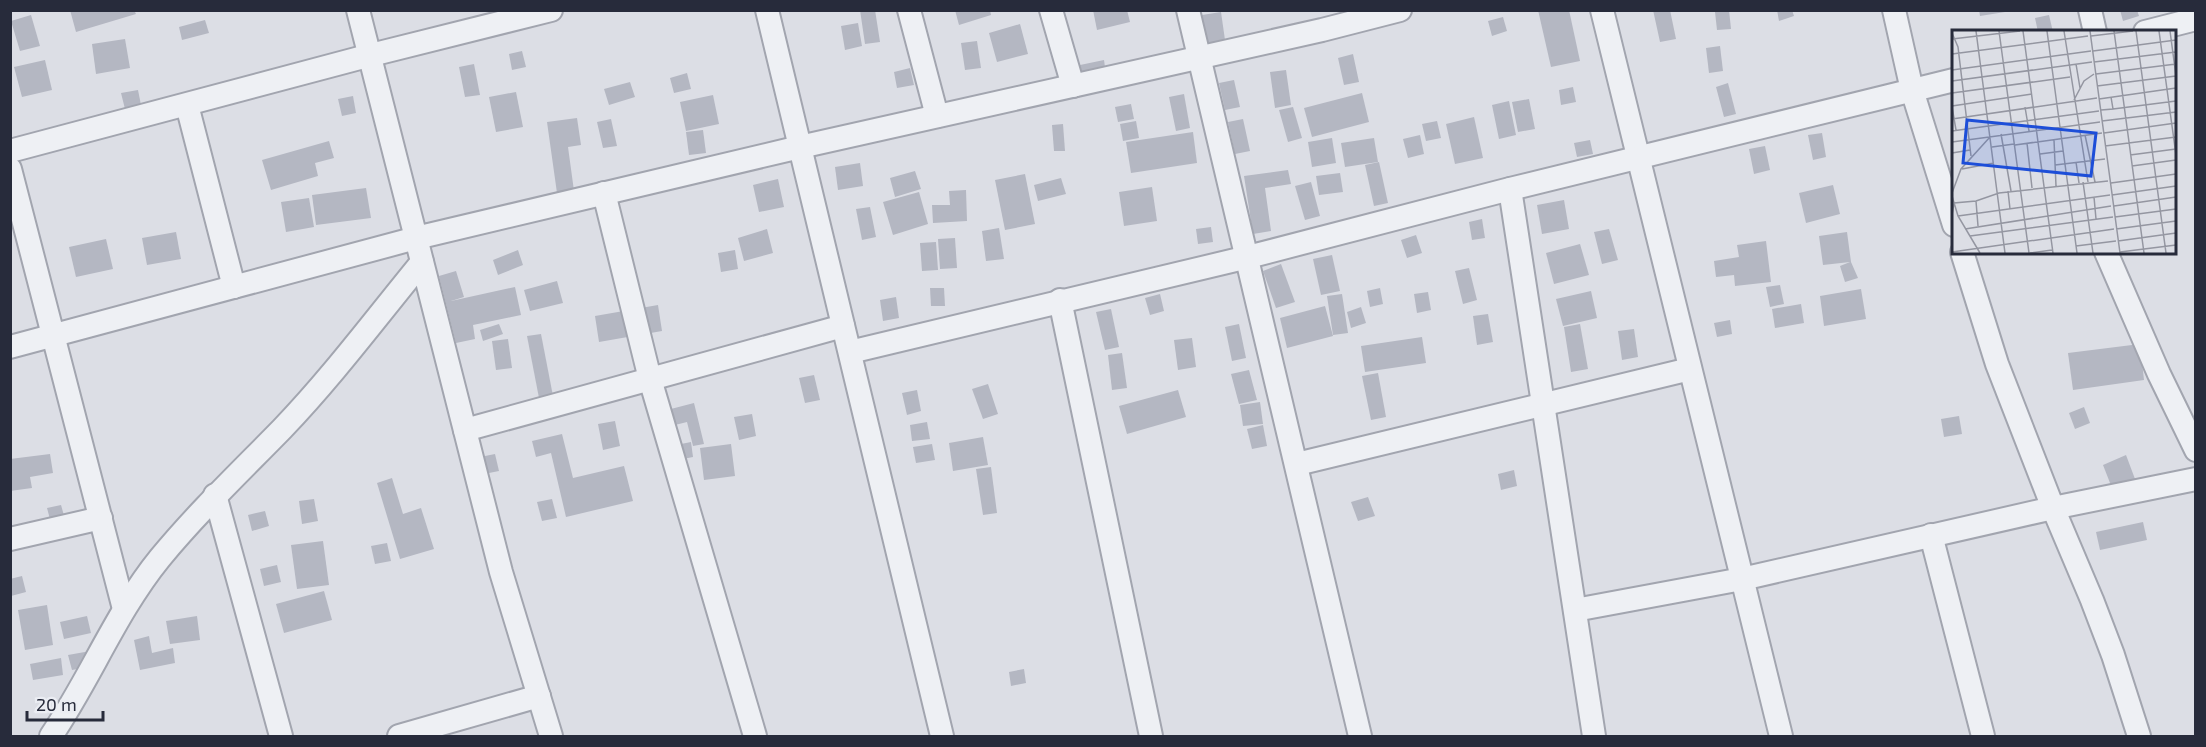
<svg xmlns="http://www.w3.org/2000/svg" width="2206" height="747" viewBox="0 0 2206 747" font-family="'Exo 2',sans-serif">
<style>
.building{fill:#b4b7c2}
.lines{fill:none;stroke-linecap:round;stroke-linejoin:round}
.street-casing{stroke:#a2a5af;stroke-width:26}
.street{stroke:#eef0f4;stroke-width:22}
.inset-road{fill:none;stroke:#9496a1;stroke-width:1.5}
.view{fill:#1d4ed8;fill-opacity:0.15;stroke:#1d4ed8;stroke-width:3}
.inset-edge{fill:none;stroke:#272b3b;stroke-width:3}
</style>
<rect width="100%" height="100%" fill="#dcdee5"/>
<!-- building -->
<g class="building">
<polygon points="70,10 134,10 136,14 76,32"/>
<polygon points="860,10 875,10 880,42 865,44"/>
<polygon points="955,10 990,10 991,15 959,25"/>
<polygon points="1093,10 1127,10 1130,22 1097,30"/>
<polygon points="1538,10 1569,10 1580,61 1551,67"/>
<polygon points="1653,10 1670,10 1676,39 1660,42"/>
<polygon points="1729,10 1731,29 1717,30 1715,12"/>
<polygon points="1777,10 1792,10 1794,16 1779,21"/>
<polygon points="1979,10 2005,10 2005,12 1980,16"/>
<polygon points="2120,10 2137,10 2139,16 2123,21"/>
<polygon points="1221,12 1225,40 1207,43 1202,15"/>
<polygon points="31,15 40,46 20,51 11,21"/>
<polygon points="2049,15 2053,32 2038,32 2035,18"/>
<polygon points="1503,17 1507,31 1492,36 1488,21"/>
<polygon points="205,20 209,33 182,40 179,27"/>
<polygon points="858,23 862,46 845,50 841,26"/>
<polygon points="1020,24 1028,54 997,62 989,33"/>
<polygon points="125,39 130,68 96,74 92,44"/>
<polygon points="977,41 981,68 965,70 961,43"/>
<polygon points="1720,46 1723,71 1709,73 1706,48"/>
<polygon points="522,51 526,67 512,70 509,54"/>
<polygon points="1353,54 1359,82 1344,85 1338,58"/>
<polygon points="45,60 52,90 22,97 14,67"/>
<polygon points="1104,60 1106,74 1083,79 1080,65"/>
<polygon points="474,64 480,95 465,97 459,67"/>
<polygon points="910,68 914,85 897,88 894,72"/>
<polygon points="1286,70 1291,105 1275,108 1270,72"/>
<polygon points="687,73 691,89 674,93 670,78"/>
<polygon points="1234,80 1240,107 1225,110 1219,83"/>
<polygon points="630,82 635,97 609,105 604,89"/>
<polygon points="1728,83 1736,114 1724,117 1716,87"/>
<polygon points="1573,87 1576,102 1561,105 1559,90"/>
<polygon points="138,90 142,110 126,113 121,93"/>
<polygon points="516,92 523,127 496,132 489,97"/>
<polygon points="1362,93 1369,122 1312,137 1304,108"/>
<polygon points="1184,94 1190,128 1176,131 1169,97"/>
<polygon points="713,95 719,124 686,131 680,102"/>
<polygon points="353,96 356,113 342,116 338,99"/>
<polygon points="1529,99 1535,129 1518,132 1512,102"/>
<polygon points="1509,101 1516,135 1499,139 1492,105"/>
<polygon points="1131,104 1134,119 1118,122 1115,107"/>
<polygon points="1293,107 1302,138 1288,142 1279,110"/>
<polygon points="1474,117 1483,158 1455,164 1446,124"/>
<polygon points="577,118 581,145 568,147 574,191 557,193 547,122"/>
<polygon points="611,119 617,146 603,148 597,122"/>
<polygon points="1243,119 1250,151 1235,154 1228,122"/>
<polygon points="1136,121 1139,138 1123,141 1120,124"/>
<polygon points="1437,121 1441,138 1426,141 1422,124"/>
<polygon points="1063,124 1065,151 1054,151 1052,125"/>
<polygon points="703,130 706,153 689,155 686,132"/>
<polygon points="1193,132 1197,163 1131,173 1126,142"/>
<polygon points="1822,133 1826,157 1813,160 1808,135"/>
<polygon points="1420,135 1424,154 1408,158 1403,139"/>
<polygon points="1332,138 1336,163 1312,167 1308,142"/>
<polygon points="1374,138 1378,162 1345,167 1341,143"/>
<polygon points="1590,140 1593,154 1577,157 1574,143"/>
<polygon points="329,141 334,158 315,163 318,176 271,190 262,160"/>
<polygon points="1765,146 1770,170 1754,174 1749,149"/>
<polygon points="1379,162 1388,203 1374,206 1365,165"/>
<polygon points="860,163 863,186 838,190 835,167"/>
<polygon points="1288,170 1291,184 1265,188 1271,231 1253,234 1244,176"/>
<polygon points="915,171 921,189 895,197 890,178"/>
<polygon points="1340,173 1343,192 1319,195 1316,176"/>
<polygon points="1025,174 1035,224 1005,230 995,180"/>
<polygon points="1061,178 1066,194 1038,201 1034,185"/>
<polygon points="778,179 784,207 759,212 753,185"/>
<polygon points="1311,182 1320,216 1305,220 1295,186"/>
<polygon points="1833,185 1840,214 1806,223 1799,193"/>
<polygon points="1152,187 1157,221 1124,226 1119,192"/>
<polygon points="366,188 371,218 316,225 312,195"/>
<polygon points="966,190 967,221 933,223 932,205 950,205 949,191"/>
<polygon points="919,192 928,224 893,235 883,202"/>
<polygon points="309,198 314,227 286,232 281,202"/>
<polygon points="1564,200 1569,229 1542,234 1537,205"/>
<polygon points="870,207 876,237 862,240 856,209"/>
<polygon points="1482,219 1485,238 1472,240 1469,222"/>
<polygon points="1211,227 1213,242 1198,244 1196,229"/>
<polygon points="999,228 1004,259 986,261 982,231"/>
<polygon points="767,229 773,253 744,261 738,238"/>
<polygon points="1609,229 1618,260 1602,264 1594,232"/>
<polygon points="176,232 181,259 147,265 142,238"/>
<polygon points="1847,232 1851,262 1858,278 1845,282 1840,266 1850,262 1823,265 1819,236"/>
<polygon points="1416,235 1422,253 1407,258 1401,240"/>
<polygon points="955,238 957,268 940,269 938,239"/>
<polygon points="106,239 113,269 76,277 69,247"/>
<polygon points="1766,241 1771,282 1735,286 1734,275 1716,277 1714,261 1739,257 1737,245"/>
<polygon points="936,242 938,270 922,271 920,243"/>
<polygon points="1580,244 1589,275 1554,284 1546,253"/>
<polygon points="518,250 523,265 498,275 493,260"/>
<polygon points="735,250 738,269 721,272 718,253"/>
<polygon points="1332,255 1340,291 1321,295 1313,259"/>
<polygon points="1281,264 1295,302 1276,308 1263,271"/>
<polygon points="1469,268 1477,300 1463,304 1455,271"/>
<polygon points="456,271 464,297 451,301 515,287 521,315 473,325 475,339 456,343 439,276"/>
<polygon points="557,281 563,303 530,311 524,290"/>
<polygon points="1780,285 1784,304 1770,307 1766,287"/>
<polygon points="930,288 944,288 945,306 931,306"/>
<polygon points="1380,288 1383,304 1370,307 1367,291"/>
<polygon points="1861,289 1866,319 1824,326 1820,296"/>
<polygon points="1591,291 1597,318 1563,326 1556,299"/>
<polygon points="1428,292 1431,310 1417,313 1414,294"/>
<polygon points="1160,294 1164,311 1150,315 1145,298"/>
<polygon points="1342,294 1348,333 1333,335 1327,296"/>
<polygon points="896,297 899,318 883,321 880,300"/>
<polygon points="1801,304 1804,323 1775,328 1772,309"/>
<polygon points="658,305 662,331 599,342 595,316"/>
<polygon points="1325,306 1333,336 1287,348 1280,318"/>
<polygon points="1361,307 1366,323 1351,328 1347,312"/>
<polygon points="1111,309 1119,347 1105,350 1096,312"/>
<polygon points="1488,314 1493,342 1477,345 1473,316"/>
<polygon points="1730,320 1732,334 1717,337 1714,323"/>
<polygon points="499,324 503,334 483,341 480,330"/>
<polygon points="1239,324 1246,358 1232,361 1225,327"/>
<polygon points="1580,324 1588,369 1571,372 1564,327"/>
<polygon points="1634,329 1638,357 1622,360 1618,331"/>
<polygon points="541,334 553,396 539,398 527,336"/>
<polygon points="1422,337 1426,363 1365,372 1361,346"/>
<polygon points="1192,338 1196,367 1178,370 1174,340"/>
<polygon points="508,339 512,368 496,370 492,341"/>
<polygon points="2140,344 2144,380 2073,390 2068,353"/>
<polygon points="1122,353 1127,388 1112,390 1108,355"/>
<polygon points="1249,370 1257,400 1239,404 1231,374"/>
<polygon points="1378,373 1386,417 1371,420 1362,376"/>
<polygon points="814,375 820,400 805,403 799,378"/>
<polygon points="988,384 998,414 983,419 972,389"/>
<polygon points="917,390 921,411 907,415 902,393"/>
<polygon points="1178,390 1186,417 1127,434 1119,406"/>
<polygon points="1260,402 1263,424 1243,426 1240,405"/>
<polygon points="694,403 704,444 693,446 687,422 671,426 667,410"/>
<polygon points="2084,407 2090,423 2075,429 2069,413"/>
<polygon points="752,414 756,436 739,440 734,417"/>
<polygon points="1959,416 1962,434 1944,437 1941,419"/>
<polygon points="615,421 620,446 603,450 598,424"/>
<polygon points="927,422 930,439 912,441 910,425"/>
<polygon points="1263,425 1267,446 1252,449 1247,429"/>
<polygon points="562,434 573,478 624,466 633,501 566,517 551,453 536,457 532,441"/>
<polygon points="983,437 988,465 953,471 949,443"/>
<polygon points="691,442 693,457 678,460 676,445"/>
<polygon points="731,444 735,476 704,480 700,448"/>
<polygon points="932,444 935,460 916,463 913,447"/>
<polygon points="50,454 53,473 30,477 32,488 10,491 10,459"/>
<polygon points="495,454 499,471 484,474 480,457"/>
<polygon points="2126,455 2135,479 2112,488 2103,465"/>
<polygon points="991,467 997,513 983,515 976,469"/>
<polygon points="1514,470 1517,486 1501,490 1498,474"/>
<polygon points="392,478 403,514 421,508 434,549 400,559 377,483"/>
<polygon points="1368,497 1375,516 1358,521 1351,502"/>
<polygon points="314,499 318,521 302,524 299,501"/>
<polygon points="552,499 557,518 542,521 537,502"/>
<polygon points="61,505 65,519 51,523 47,508"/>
<polygon points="265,511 269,526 252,531 248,515"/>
<polygon points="2143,522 2147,540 2100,550 2096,532"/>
<polygon points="323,541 329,585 297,589 291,545"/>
<polygon points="387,543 391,561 375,564 371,546"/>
<polygon points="277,565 281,582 264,586 260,569"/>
<polygon points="22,576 26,592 11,596 10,579"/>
<polygon points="324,591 332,620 284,633 276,604"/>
<polygon points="47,605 53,645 25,650 18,610"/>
<polygon points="87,616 91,633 64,639 60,622"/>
<polygon points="197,616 200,640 170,644 166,621"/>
<polygon points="149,636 152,653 173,648 175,663 140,670 134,640"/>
<polygon points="96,650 99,665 72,670 68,655"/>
<polygon points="61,658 63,675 33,680 30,664"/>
<polygon points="1024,669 1026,683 1011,686 1009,672"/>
</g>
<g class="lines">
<defs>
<g id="street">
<polyline points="358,10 501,572 551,736"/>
<polyline points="767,10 942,736"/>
<polyline points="909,10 937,116"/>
<polyline points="1051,10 1073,86"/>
<polyline points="1188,10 1360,736"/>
<polyline points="1602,10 1781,736"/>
<polyline points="1894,10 1912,90 1954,225"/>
<polyline points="2090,10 2095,32"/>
<polyline points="2145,32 2196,19"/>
<polyline points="187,105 234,287"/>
<polyline points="10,151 371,55 551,10"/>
<polyline points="10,169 124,609"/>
<polyline points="1510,189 1594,736"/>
<polyline points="604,193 650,379 755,736"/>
<polyline points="1962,252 1997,364 2053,508 2092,600 2113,655 2139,736"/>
<polyline points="2106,252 2159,374 2196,450"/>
<polyline points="1060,300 1151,736"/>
<polyline points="10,347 416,238 800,147 1322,30 1400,10"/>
<polyline points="850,352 1248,257 1510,189 1954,80"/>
<polyline points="465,430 843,326"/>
<polyline points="1297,464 1690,369"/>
<polyline points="215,495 281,736"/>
<polyline points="1931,535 1983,736"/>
<polyline points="10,539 101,518"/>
<polyline points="1575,610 1742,579 2053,508 2196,479"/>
<path d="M51 736C90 679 116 612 160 558 198 512 240 472 282 429 332 377 376 318 422 262"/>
<polyline points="399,736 539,696"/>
</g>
</defs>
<!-- street casing -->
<use href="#street" class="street-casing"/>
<!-- street -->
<use href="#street" class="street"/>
</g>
<!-- overview -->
<g transform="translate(1952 30)">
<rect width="224" height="224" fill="#dcdee5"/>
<path class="inset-road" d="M24 1 53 223M47 1 77 223M71 1 101 223M95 1 125 223M112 1 136 152M138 1 168 223M162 1 192 223M184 1 214 223M207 1 224 125M218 1 224 46M0 3 6 17 19 126M139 6 181 1M0 9 68 1M141 21 224 10M0 24 136 6M142 32 224 22M124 34 128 58M0 40 139 21M144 44 224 34M0 51 140 32M145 56 224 46M0 63 118 47M147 69 224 58M122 70 132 51 142 44M0 76 80 64M0 77 4 100M73 77 77 101M161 79 224 71M149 80 161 79 159 67M0 89 145 68M150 91 224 82M0 101 147 81M152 103 224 93M49 104 59 161M133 105 143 152M102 110 104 156M0 112 148 92M75 113 80 158M63 115 150 103M153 116 224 107M40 117 62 114M0 123 18 120M88 124 111 121M178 125 224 119M124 132 127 153M103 135 153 129M180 136 224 130M10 139 42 133M131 152 141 223M159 153 224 144M56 161 58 179M0 163 9 139 38 107M160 165 224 156M0 166 6 186 28 223M142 167 144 189M24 171 26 196M162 176 224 167M0 185 2 173 24 171 47 163 156 151M6 186 158 165M163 187 224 179M13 199 159 176M164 199 224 191M18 206 161 187M166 211 224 203M124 216 164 211M0 222 162 199M168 222 224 215M78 223 100 220"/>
<path class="view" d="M15 90 144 103 139 146 11 133Z"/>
<rect width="224" height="224" class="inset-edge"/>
</g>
<!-- border -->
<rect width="2206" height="747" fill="none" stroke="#272b3b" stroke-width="24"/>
<!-- scale -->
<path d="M27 711v9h76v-9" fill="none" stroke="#272b3b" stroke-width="3"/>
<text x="36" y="711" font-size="18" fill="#272b3b" stroke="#ebedf3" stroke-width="4.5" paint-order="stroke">20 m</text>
</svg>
